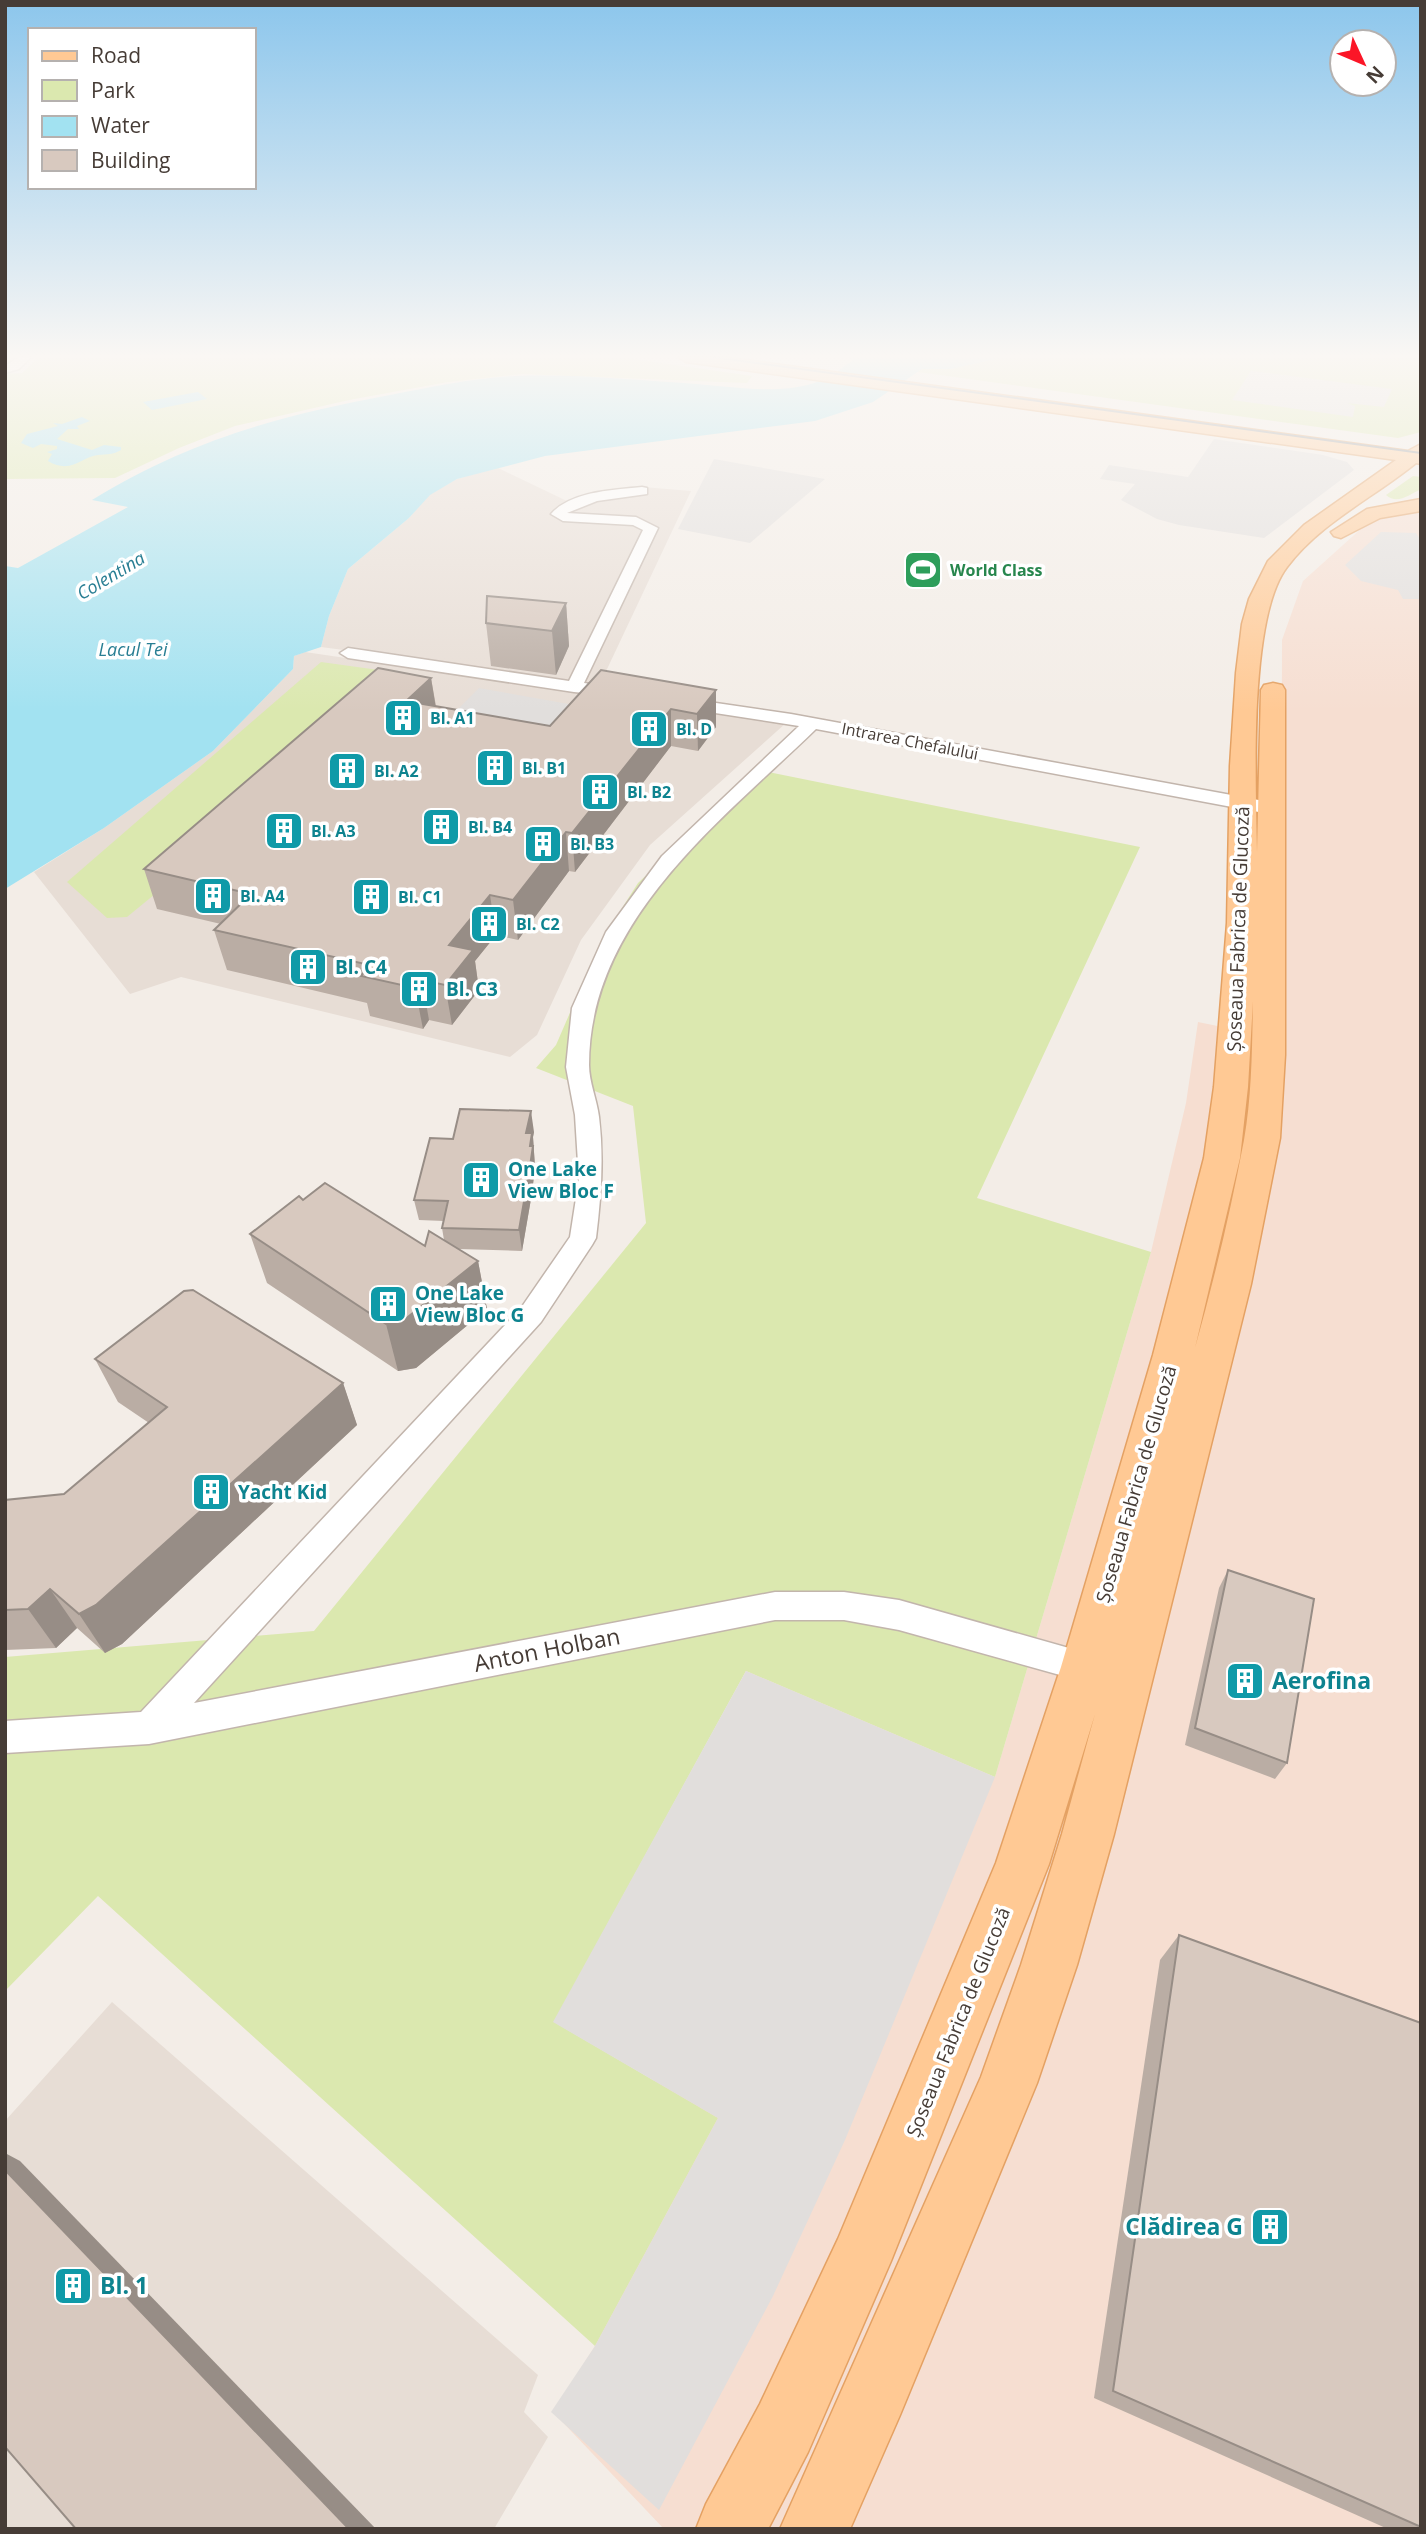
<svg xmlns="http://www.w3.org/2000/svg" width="1426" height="2534" viewBox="0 0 1426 2534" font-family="'Open Sans',sans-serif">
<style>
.residential{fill:#e7ddd5}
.commercial{fill:#f6ded1}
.green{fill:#dbe8af}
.parking{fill:#e1dedc}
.water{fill:#a2e2f1}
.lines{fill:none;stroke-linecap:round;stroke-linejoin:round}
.minor-casing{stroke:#c2b5ac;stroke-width:3}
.primary-casing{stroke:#e4a163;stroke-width:3}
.minor{fill:#fff;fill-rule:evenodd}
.primary{fill:#ffc994;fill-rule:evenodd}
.tram{stroke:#969696;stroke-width:2}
.wall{fill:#baada4}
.shaded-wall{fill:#978d86}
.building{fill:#d8c9bf;stroke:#978d86;stroke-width:2}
.labels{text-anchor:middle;stroke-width:7;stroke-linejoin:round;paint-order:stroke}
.far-leisure-label{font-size:16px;font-weight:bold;fill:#27864d;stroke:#fff;text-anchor:start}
.far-culture-label{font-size:16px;font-weight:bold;fill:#0d838f;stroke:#fff;text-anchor:start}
.far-street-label{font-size:16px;fill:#463c36;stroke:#fff}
.far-water-label{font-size:18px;font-style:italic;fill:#287e93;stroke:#fff}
.street-label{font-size:19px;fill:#463c36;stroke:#fff}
.culture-label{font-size:19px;font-weight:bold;fill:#0d838f;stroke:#fff;text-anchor:start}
.near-street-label{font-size:23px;fill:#463c36;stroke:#fff}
.near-culture-label{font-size:23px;font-weight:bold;fill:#0d838f;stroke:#fff;text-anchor:start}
</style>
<rect width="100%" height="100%" fill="#f3ede7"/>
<!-- residential -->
<g class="residential">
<polygon points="496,467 569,502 624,489 643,487 691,491 600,684 321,647 329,616 348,569 409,518 430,494 457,479"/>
<polygon points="305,652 786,723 650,845 581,940 537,1035 510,1057 181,977 130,994 34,872 104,828 213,751 293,669 294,656"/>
<polygon points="112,2002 538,2375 524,2412 548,2437 494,2529 5,2529 5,2121"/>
</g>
<!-- commercial -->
<polygon class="commercial" points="1421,510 1421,2529 664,2529 553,2412 595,2346 746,1671 995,1777 1151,1252 1186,1103 1198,1022 1281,1039 1282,640 1303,581 1373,518"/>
<!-- green -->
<g class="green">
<polygon points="39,357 620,357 752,376 747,383 522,374 448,382 349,400 235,426 179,448 115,478 5,479 5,374 22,373"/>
<polygon points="1005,357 1421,357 1421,432 1398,438 918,372 922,369 950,369"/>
<path d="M1413 476 1421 477V489C1409 495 1397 505 1386 495Z"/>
<polygon points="321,662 422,676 127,917 107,918 67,882"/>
<polygon points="758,770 1140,847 977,1198 1151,1252 995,1777 746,1671 554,2022 718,2118 595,2346 98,1896 5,1991 5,1657 314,1631 646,1223 633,1106 536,1068 556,1045 601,941 638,883"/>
</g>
<!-- parking -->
<g class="parking">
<polygon points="1251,371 1269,373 1392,389 1384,407 1347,403 1355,406 1353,417 1232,400"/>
<polygon points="1214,439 1323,455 1347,462 1354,470 1264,538 1179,525 1157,519 1121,500 1135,484 1100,479 1109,465 1188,477"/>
<polygon points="714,459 825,479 750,543 678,529"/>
<polygon points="1381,532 1416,533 1421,541 1421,599 1403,599 1398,590 1361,581 1345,565"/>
<polygon points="479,688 597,709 567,744 445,722"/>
<polygon points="746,1671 995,1777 845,2140 773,2296 659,2510 551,2412 595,2346 718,2118 553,2022"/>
</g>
<!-- water -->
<g class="water">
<path d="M847 357H1005L950 369H922L873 402 815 421 545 456 457 479 430 495 409 518 348 569 329 616 321 647 294 656 293 669 213 751 104 828 5 889V566L18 568 128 507 92 500C190 440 278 416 390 395 432 387 473 378 516 376 575 374 636 380 696 384 735 387 785 396 822 380 833 376 844 366 853 360Z"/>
<polygon points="198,392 207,399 152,410 143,402"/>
<path d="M82 417 90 421 77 426 79 429H68L57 439 92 450 104 445 121 447V450C113 455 107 454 98 455 83 456 71 475 48 461L52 454 47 452 57 449V446L41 444 33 448 21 443 27 434 58 426 53 423 62 424Z"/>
</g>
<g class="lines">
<defs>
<g id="minor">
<polygon points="19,357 31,357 19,369 5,373 5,366"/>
<path d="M642 487 647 488V494L597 501 567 513 636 517 658 528 584 683 625 689 627 693 625 697 574 692 348 658 340 653 348 648 569 681 643 530 633 525 563 521 551 514C571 491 614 490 642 487Z"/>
<path d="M682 698 791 714 1264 801 1273 807 1264 813 816 729C721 821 589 920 589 1065 589 1082 597 1100 599 1117 604 1158 601 1197 596 1238L592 1245 541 1322 194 1703 775 1592H844L899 1600 1097 1656 1101 1667 1097 1678 1085 1682 899 1630 844 1620H775L149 1744 5 1753V1721L141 1712 521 1308 570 1237 579 1179 575 1115 566 1067 572 1008 606 932 662 856 799 726 676 707 674 703Z"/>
</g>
<g id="primary">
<path d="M678 357H724L1408 451 1421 444V464L1416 463C1373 498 1320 523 1287 567 1248 618 1256 785 1257 852L1261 690 1264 685 1273 683 1282 685 1285 690V1055L1280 1138 1251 1284 1114 1834 1077 1965 1037 2083 900 2415 850 2529H780L981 2077 1021 1965 1062 1834 1095 1714 1049 1864 891 2261 808 2452 768 2529H696L706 2504 760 2404 838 2239 996 1863 1061 1667 1153 1355 1204 1158 1214 1087 1227 923 1230 766 1236 673 1242 624 1249 599 1268 561 1304 525 1396 460 686 362ZM1253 1001C1252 1047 1252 1095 1244 1140 1231 1210 1214 1280 1195 1348L1240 1158 1248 1087Z"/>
<polygon points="1421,499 1421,511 1380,518 1341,538 1334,536 1331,532 1367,509"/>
</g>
</defs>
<!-- minor casing -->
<use href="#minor" class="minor-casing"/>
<!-- primary casing -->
<use href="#primary" class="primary-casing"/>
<!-- minor -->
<use href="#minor" class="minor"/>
<!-- primary -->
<use href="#primary" class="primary"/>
<!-- tram -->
<polyline class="tram" points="713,357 1421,453"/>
</g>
<!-- wall -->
<g class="wall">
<polygon points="566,603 569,646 556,675 491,666 486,623"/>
<polygon points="431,678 436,706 550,726 716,690 716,727 698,751 671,746 575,872 569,871 518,940 496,935 475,961 479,990 452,1025 429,1020 423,1029 370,1016 367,1003 227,970 214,930 221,924 157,909 144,869"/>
<polygon points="534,1132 533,1137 535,1167 532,1193 522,1251 459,1249 478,1261 487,1309 416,1368 398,1371 267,1283 250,1234 303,1200 425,1246 444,1240 442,1228 444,1221 419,1220 414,1200 453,1139"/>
<polygon points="95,1359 343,1383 357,1425 122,1644 105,1653 77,1628 56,1648 5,1650 5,1500 64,1494 149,1423 118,1402"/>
<polygon points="1228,1570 1287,1763 1275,1779 1185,1745 1219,1588"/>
<polygon points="1179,1935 1421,2023 1421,2529 1388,2529 1094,2398 1160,1960"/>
</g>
<!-- shaded-wall -->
<g class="shaded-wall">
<polygon points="566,603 569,646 556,675 552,631"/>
<polygon points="431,678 437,715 406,701"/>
<polygon points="716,690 716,727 698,751 697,714"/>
<polygon points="671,709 671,746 575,872 572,833"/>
<polygon points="566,832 569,871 518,940 513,900"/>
<polygon points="490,895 496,935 475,961 479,990 452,1025 445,985 449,945"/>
<polygon points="422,980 429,1020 423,1029 415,988"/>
<polygon points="531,1111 534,1132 533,1137 535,1167 532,1193 522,1251 519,1230 526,1133"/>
<polygon points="478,1261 487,1309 416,1368 398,1371 386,1324"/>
<polygon points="343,1383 357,1425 122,1644 105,1653 79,1614"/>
<polygon points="50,1589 77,1628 56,1648 28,1609"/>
<polygon points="5,2153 20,2161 376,2529 349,2529 5,2170"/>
</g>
<!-- building -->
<g class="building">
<polygon points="487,596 566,603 552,631 486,623"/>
<polygon points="378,668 431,678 406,701 550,726 601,670 716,690 697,714 671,709 572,833 566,832 513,900 490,895 449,945 473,950 445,985 422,980 415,988 361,976 370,965 214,930 251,894 144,869"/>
<polygon points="460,1109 531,1111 526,1133 532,1133 530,1146 533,1146 529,1173 519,1230 442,1228 448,1201 414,1200 430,1138 453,1139"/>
<polygon points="325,1183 425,1246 429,1231 478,1261 404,1320 386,1324 250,1234 299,1196 303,1200"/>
<polygon points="193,1290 343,1383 96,1605 79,1614 50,1589 28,1609 5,1610 5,1500 64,1494 167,1407 95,1359 184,1291"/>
<polygon points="1228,1570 1314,1599 1287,1763 1195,1728"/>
<polygon points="1179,1935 1421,2023 1421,2527 1113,2391"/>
<polygon points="5,2170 349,2529 76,2529 5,2447"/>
</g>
<!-- sky -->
<linearGradient id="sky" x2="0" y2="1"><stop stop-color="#8cc6ec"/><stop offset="0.5" stop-color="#faf7f4"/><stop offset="1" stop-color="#faf7f4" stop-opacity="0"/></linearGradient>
<rect width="1426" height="712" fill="url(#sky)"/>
<!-- icons -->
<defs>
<symbol id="stadium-square" viewBox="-11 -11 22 22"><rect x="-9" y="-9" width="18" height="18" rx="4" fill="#2e9e5b" stroke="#fff"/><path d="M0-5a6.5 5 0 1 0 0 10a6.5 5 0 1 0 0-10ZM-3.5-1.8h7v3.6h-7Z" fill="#fff"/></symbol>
<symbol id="building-square" viewBox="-11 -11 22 22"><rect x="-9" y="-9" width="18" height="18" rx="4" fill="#0f9aa8" stroke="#fff"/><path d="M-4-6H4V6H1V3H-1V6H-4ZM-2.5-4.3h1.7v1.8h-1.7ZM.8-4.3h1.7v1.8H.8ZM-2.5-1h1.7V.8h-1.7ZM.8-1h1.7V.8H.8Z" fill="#fff"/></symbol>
</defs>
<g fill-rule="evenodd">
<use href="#stadium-square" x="901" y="548" width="44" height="44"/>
<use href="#building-square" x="381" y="696" width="44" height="44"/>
<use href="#building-square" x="627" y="707" width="44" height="44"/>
<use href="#building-square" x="473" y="746" width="44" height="44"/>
<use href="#building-square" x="325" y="749" width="44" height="44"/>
<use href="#building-square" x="578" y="770" width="44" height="44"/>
<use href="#building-square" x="419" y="805" width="44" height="44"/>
<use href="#building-square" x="262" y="809" width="44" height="44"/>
<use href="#building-square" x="521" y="822" width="44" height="44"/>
<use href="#building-square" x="191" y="874" width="44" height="44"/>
<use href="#building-square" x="349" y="875" width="44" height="44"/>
<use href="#building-square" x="467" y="902" width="44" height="44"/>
<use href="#building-square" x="286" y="945" width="44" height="44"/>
<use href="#building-square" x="397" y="967" width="44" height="44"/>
<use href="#building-square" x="459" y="1158" width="44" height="44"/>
<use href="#building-square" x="366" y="1282" width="44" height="44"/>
<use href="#building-square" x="189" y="1470" width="44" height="44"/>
<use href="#building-square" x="1223" y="1659" width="44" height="44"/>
<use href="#building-square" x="1248" y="2205" width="44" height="44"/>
<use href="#building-square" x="51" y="2264" width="44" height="44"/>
</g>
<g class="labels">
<!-- far-leisure labels -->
<g class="far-leisure-label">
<text x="950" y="576">World Class</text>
</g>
<!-- far-culture labels -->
<g class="far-culture-label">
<text x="430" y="724">Bl. A1</text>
<text x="676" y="735">Bl. D</text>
<text x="522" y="774">Bl. B1</text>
<text x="374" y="777">Bl. A2</text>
<text x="627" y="798">Bl. B2</text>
<text x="468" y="833">Bl. B4</text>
<text x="311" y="837">Bl. A3</text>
<text x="570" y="850">Bl. B3</text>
<text x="240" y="902">Bl. A4</text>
<text x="398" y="903">Bl. C1</text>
<text x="516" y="930">Bl. C2</text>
</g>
<!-- far-street labels -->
<g class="far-street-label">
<text transform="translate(910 741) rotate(11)" y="6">Intrarea Chefalului</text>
</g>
<!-- far-water labels -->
<g class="far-water-label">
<text transform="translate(111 576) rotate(-31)" y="6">Colentina</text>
<text x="133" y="656">Lacul Tei</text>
</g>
<!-- street labels -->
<g class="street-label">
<text transform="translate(1238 929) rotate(-88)" y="7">Șoseaua Fabrica de Glucoză</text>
<text transform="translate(1136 1484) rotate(-74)" y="7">Șoseaua Fabrica de Glucoză</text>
<text transform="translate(958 2022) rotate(-68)" y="7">Șoseaua Fabrica de Glucoză</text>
</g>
<!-- culture labels -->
<g class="culture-label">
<text x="335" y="974">Bl. C4</text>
<text x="446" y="996">Bl. C3</text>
<text x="508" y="1176">One Lake<tspan x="508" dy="22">View Bloc F</tspan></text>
<text x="415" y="1300">One Lake<tspan x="415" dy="22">View Bloc G</tspan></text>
<text x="238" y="1499">Yacht Kid</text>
</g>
<!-- near-street labels -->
<g class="near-street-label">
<text transform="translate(547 1650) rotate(-11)" y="8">Anton Holban</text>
</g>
<!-- near-culture labels -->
<g class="near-culture-label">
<text x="1272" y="1689">Aerofina</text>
<text x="1243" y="2235" text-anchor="end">Clădirea G</text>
<text x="100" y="2294">Bl. 1</text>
</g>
</g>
<!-- border -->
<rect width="1426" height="2534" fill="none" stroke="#463c36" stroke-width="14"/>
<!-- legend -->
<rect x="28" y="28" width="228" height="161" fill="#ffffff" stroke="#b5b1af" stroke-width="2"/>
<rect x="42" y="51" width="35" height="10" fill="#ffc994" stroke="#b5b1af" stroke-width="2"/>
<text x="91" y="63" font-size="21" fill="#463c36">Road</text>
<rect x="42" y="80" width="35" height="21" fill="#dbe8af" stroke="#b5b1af" stroke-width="2"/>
<text x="91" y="98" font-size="21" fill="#463c36">Park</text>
<rect x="42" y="116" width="35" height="21" fill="#a2e2f1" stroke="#b5b1af" stroke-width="2"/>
<text x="91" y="133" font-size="21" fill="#463c36">Water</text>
<rect x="42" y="150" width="35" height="21" fill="#d8c9bf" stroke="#b5b1af" stroke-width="2"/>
<text x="91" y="168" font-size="21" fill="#463c36">Building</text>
<!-- north arrow -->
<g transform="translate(1363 63) rotate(134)"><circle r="33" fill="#ffffff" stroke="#b5b1af" stroke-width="2"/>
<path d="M0-5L12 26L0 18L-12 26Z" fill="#fb1627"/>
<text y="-10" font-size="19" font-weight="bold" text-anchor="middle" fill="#463c36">N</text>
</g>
</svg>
